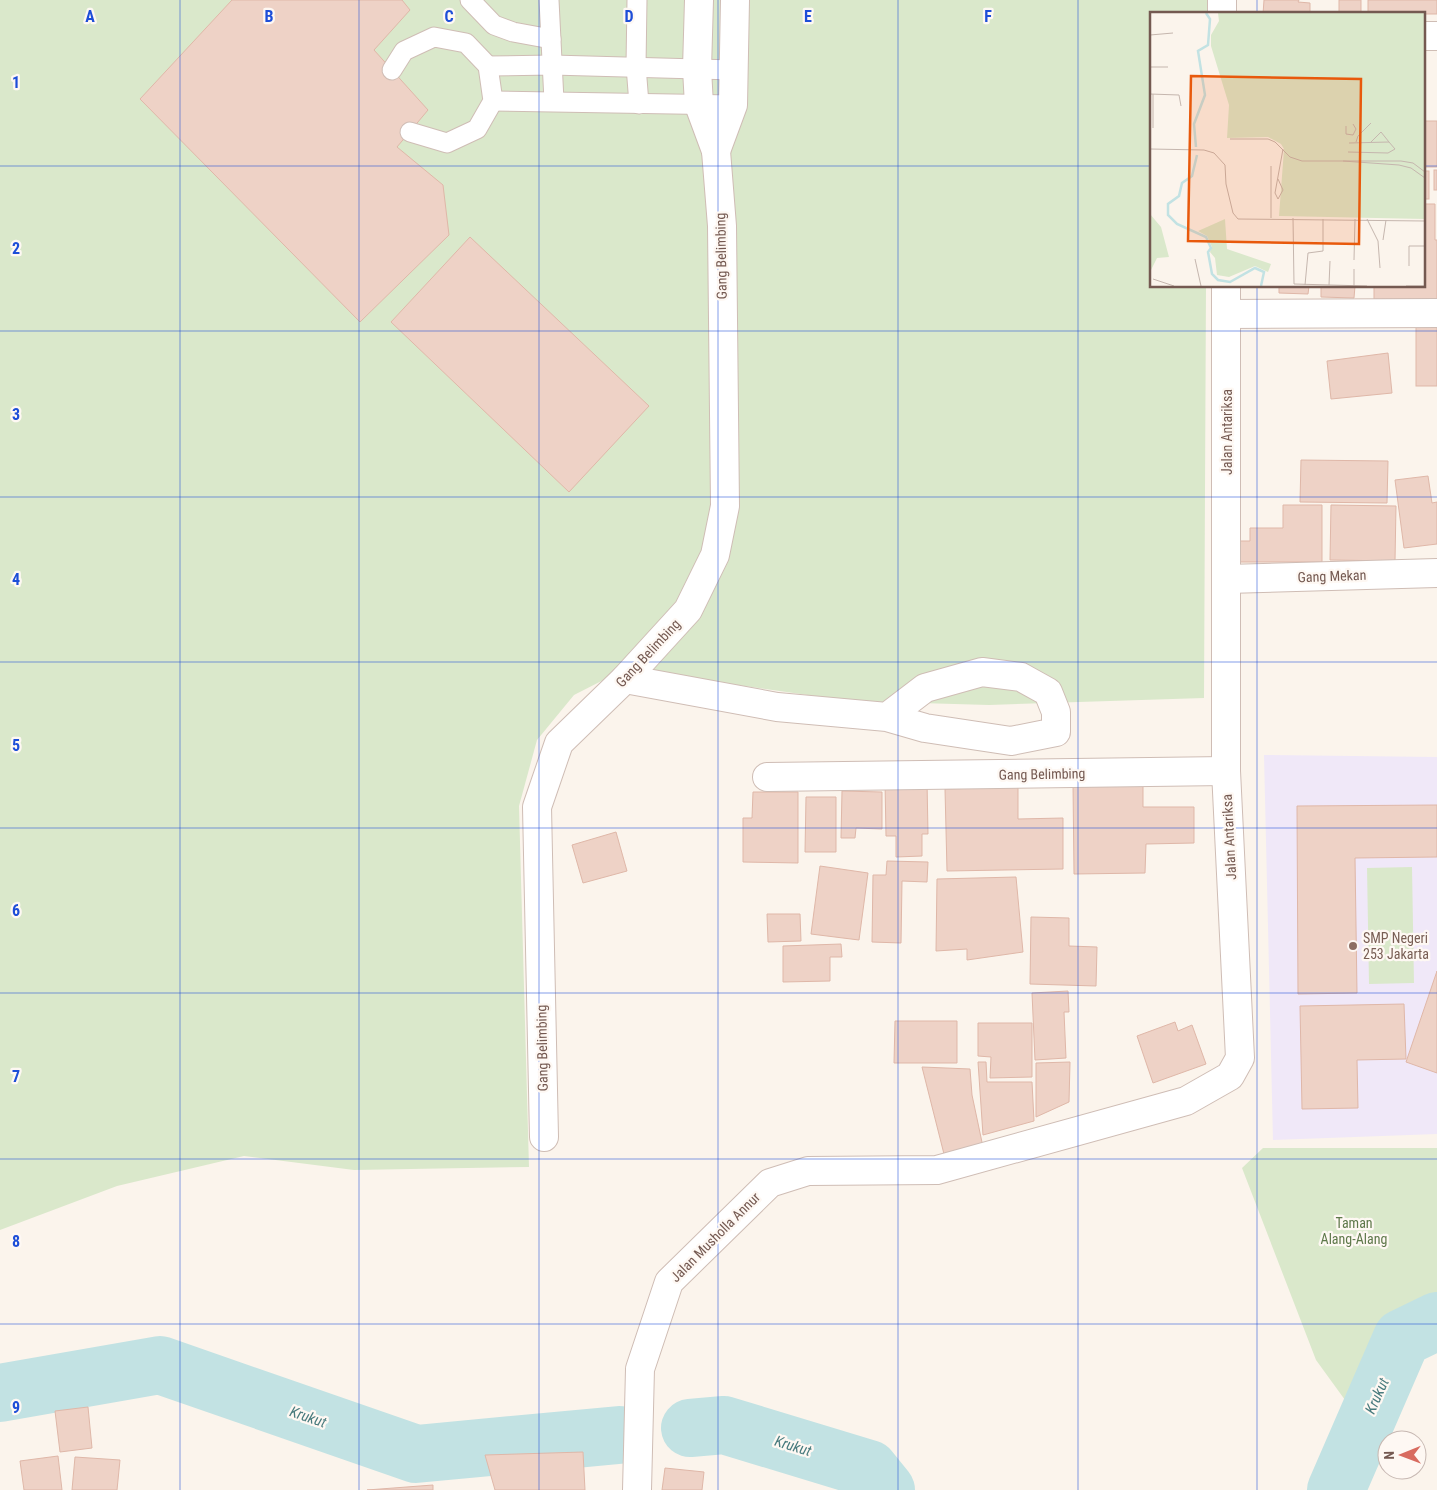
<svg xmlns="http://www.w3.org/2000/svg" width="1437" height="1490" viewBox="0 0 1437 1490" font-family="'Roboto Condensed',sans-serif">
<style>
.education{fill:#f0e8f8}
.green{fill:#dae8cb}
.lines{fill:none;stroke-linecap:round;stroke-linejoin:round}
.river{stroke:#c2e2e3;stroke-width:58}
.building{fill:#eed2c6;stroke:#dfb7a8}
.lane-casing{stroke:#cfbdb5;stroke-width:21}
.street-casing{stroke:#cfbdb5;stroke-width:30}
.lane{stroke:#fff;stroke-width:19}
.street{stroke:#fff;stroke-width:28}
.grid{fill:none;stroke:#1d4ed8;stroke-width:1;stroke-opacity:0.55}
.education-dot{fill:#8d6e63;stroke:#fef8f3;stroke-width:2}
.labels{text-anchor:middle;stroke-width:4.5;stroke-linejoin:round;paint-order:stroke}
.street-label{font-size:14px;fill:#745951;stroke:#fef8f3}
.education-label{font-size:14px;fill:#785e54;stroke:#fef8f3;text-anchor:start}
.park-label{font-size:14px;fill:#5e784a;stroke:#fef8f3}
.water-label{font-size:15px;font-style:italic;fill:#497b7e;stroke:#fef8f3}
.inset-river{fill:none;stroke:#c2e2e3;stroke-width:2.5}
.inset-road{fill:none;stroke:#c5b6ae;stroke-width:1}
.view{fill:#e8590c;fill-opacity:0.15;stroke:#e8590c;stroke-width:2.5}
.inset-edge{fill:none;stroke:#745951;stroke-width:2.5}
.grid-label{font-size:16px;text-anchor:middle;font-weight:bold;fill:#1d4ed8;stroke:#fef8f3;stroke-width:4.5;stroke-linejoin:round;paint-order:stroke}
</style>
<rect width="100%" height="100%" fill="#fbf4ec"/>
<!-- education -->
<polygon class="education" points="1264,755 1437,757 1437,1134 1273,1140"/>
<!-- green -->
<g class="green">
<polygon points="0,0 1207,0 1207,14 1151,14 1151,286 1206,286 1204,698 989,705 850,701 625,669 574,695 537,740 519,806 529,1167 354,1170 244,1156 117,1186 0,1230"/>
<polygon points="1412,867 1414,983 1369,984 1367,868"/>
<polygon points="1263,1148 1437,1148 1437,1306 1390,1330 1353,1411 1316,1360 1242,1168"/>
</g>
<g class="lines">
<!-- river -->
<g class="river">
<polyline points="0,1393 160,1365 416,1454 619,1435"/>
<polyline points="690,1428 724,1425 869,1469 886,1490"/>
<polyline points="1336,1490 1402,1338 1437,1321"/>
</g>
</g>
<!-- building -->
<g class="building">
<polygon points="232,0 402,0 410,10 374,50 428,110 397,147 443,185 449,235 360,322 140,99"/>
<polygon points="1264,0 1299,0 1298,2 1310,3 1310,14 1263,14"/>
<rect x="1339" y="0" width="22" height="14"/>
<rect x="1368" y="0" width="69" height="14"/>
<rect x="1423" y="121" width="14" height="46"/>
<rect x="1434" y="170" width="3" height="20"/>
<rect x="1423" y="171" width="6" height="28"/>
<polygon points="1423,204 1435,204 1435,240 1437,240 1437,299 1374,299 1374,286 1423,286"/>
<polygon points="470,237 649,406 569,492 391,322"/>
<polygon points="1279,286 1309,286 1308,294 1279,293"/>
<polygon points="1321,286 1355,286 1354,298 1321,297"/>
<rect x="1416" y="321" width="21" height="65"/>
<polygon points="1388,353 1392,393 1331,399 1327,361"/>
<polygon points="1301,460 1388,461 1387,503 1300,502"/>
<polygon points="1428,476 1432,503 1437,502 1437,544 1404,548 1395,480"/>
<polygon points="1283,505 1322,505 1322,562 1234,562 1234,541 1250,541 1250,528 1283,528"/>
<polygon points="1331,505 1396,506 1395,561 1330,560"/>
<polygon points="927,781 928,834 922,834 922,856 896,857 896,836 886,836 885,782"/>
<polygon points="1073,784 1143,784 1143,807 1194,807 1194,843 1146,844 1145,873 1074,874"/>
<polygon points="1018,787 1018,819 1063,818 1063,869 947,871 945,789"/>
<polygon points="842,791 882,792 882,829 856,828 855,838 841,838"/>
<polygon points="753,792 798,792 798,863 743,862 743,818 752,818"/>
<polygon points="806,797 836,797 836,852 805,852"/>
<polygon points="1437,805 1437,857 1355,858 1357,993 1298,994 1297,806"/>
<polygon points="616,832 627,871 583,883 572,845"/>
<polygon points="887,861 928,862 927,882 902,881 901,943 872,942 873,875 886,875"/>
<polygon points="820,866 868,873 859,940 811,934"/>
<polygon points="1016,877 1023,952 967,960 967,949 936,951 937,879"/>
<polygon points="767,914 800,914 801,941 768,942"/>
<polygon points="1031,917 1069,918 1069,946 1097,947 1096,986 1030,984"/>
<polygon points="841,944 842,957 830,957 830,981 783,982 783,946"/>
<polygon points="1437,971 1437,1073 1406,1062"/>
<polygon points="1068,991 1069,1012 1064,1012 1066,1058 1035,1060 1032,993"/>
<polygon points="1404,1004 1406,1059 1357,1060 1358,1108 1302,1109 1300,1006"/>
<polygon points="895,1021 957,1021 957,1063 894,1063"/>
<polygon points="1175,1022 1178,1031 1192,1025 1206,1064 1153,1083 1137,1036"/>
<polygon points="978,1023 1032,1023 1032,1077 990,1078 991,1057 978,1056"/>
<polygon points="978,1062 986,1062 987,1082 1032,1082 1034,1121 983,1135"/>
<polygon points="1070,1062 1069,1102 1036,1117 1036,1063"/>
<polygon points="922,1067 970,1069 972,1095 983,1147 945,1158"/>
<polygon points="88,1407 92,1448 60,1452 55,1411"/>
<polygon points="583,1452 585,1490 495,1490 485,1455"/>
<polygon points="58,1456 62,1490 24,1490 20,1461"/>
<polygon points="75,1457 120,1460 117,1490 72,1490"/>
<polygon points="665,1468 704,1472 702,1490 662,1490"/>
<polygon points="433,1485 433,1490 367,1490"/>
</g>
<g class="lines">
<defs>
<g id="lane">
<polyline points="470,0 494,25 513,32 551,39"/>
<polyline points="549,0 554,101"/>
<polyline points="637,0 636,66 639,104"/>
<polyline points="488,66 552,65 734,70"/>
<polyline points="392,70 404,51 434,37 466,43 488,66 493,101 477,129 447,143 410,132"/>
<polyline points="493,101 733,105"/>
</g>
<g id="street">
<polyline points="1222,14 1222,0"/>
<polyline points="1423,36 1437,36"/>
<polyline points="716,151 733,105 735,0"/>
<polyline points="1227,314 1437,313"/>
<polyline points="1227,579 1437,573"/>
<polyline points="625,679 777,707 887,717 925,728 1011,741 1056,732 1056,712 1048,692 1021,677 982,672 925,688 887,717"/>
<polyline points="767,777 1226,771"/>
<polyline points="544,1137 537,807 559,743 625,679 688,610 715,555 725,506 722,226 716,151 699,105 697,69 699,0"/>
<polyline points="637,1490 640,1369 669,1282 770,1183 808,1171 937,1170 1186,1101 1230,1076 1240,1058 1226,771 1226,286"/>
</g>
</defs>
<!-- lane casing -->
<use href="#lane" class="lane-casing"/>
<!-- street casing -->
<use href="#street" class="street-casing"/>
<!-- lane -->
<use href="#lane" class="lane"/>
<!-- street -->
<use href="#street" class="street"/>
</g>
<!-- grid -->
<path class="grid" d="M180 0V1490M359 0V1490M539 0V1490M718 0V1490M898 0V1490M1078 0V1490M1257 0V14M0 166H1151M1423 166H1437M1257 286V1490M0 331H1437M0 497H1437M0 662H1437M0 828H1437M0 993H1437M0 1159H1437M0 1324H1437"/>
<!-- markers -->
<circle class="education-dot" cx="1353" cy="946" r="5"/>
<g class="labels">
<!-- street labels -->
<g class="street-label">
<text transform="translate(721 256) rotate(-91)" y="5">Gang Belimbing</text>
<text transform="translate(1227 432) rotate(-90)" y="5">Jalan Antariksa</text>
<text transform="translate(1332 576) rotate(-2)" y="5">Gang Mekan</text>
<text transform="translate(648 653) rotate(-47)" y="5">Gang Belimbing</text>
<text transform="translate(1042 774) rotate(-1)" y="5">Gang Belimbing</text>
<text transform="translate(1229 837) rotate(-93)" y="5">Jalan Antariksa</text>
<text transform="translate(542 1048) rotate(-91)" y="5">Gang Belimbing</text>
<text transform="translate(715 1237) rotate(-45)" y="5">Jalan Musholla Annur</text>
</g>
<!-- education labels -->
<g class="education-label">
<text x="1363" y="943">SMP Negeri<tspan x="1363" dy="16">253 Jakarta</tspan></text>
</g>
<!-- park labels -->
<g class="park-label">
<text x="1354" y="1228">Taman<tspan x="1354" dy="16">Alang-Alang</tspan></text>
</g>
<!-- water labels -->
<g class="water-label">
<text transform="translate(1377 1396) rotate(-66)" y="5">Krukut</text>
<text transform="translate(308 1417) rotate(19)" y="5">Krukut</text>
<text transform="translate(793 1446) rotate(17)" y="5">Krukut</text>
</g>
</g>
<!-- overview -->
<g transform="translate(1150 12)">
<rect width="275" height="275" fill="#fbf4ec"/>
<path d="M68 1H275V207L129 204 134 137 131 132 118 125 77 126 79 93 61 34V23L69 9ZM0 202 11 215 19 245 7 246 0 260ZM75 207 77 237 121 252 118 260 105 254 79 265 67 263 65 246 60 240 62 235 57 224 48 219Z" fill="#dae8cb"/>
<path class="inset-river" d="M46 135 44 112 55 83 48 39 58 33 60 7 56 1M47 143 42 164 32 171 29 184 18 192V203L27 212 56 225 61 236 58 240 62 262 68 268 80 270 105 256 114 260 111 274"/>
<path class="inset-road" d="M0 23 23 21M0 55H18M0 82 29 83 31 94M196 114V122L203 123 206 117 203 112M3 116V82M80 127H118L125 130 140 145 152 149H251L263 151 275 160M206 130 208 124 221 111M221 130 231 120 239 130M0 137 54 138 64 141 75 153 76 172 83 201 88 207 275 209M198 140 238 141 245 137 239 130 199 131M193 149 249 153 261 156 275 166M128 167 133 178 128 187 125 181 133 137M121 206V154M143 206 144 272 217 274M217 207 228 229 230 256M233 228 236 208M45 247 51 274M204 248 205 207M259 254V234H275M3 267 24 274M155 273 158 241 173 239V207M179 273 180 249M204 274V257M256 274H275"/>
<path class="view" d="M41 64 211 67 209 232 38 229Z"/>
<rect width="275" height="275" class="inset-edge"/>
</g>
<g class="grid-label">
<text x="90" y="22">A</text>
<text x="269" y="22">B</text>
<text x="449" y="22">C</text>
<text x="629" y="22">D</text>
<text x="808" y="22">E</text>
<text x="988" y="22">F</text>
<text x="16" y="88">1</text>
<text x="16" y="254">2</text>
<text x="16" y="420">3</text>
<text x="16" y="585">4</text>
<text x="16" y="751">5</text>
<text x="16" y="916">6</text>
<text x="16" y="1082">7</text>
<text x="16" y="1247">8</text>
<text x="16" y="1413">9</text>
</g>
<!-- north arrow -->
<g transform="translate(1402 1455) rotate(269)"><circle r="24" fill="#fef8f3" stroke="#c7b8b2"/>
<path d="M0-4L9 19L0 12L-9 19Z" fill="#d86b5f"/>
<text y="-8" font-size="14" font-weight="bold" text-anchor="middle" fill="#745951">N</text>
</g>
</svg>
